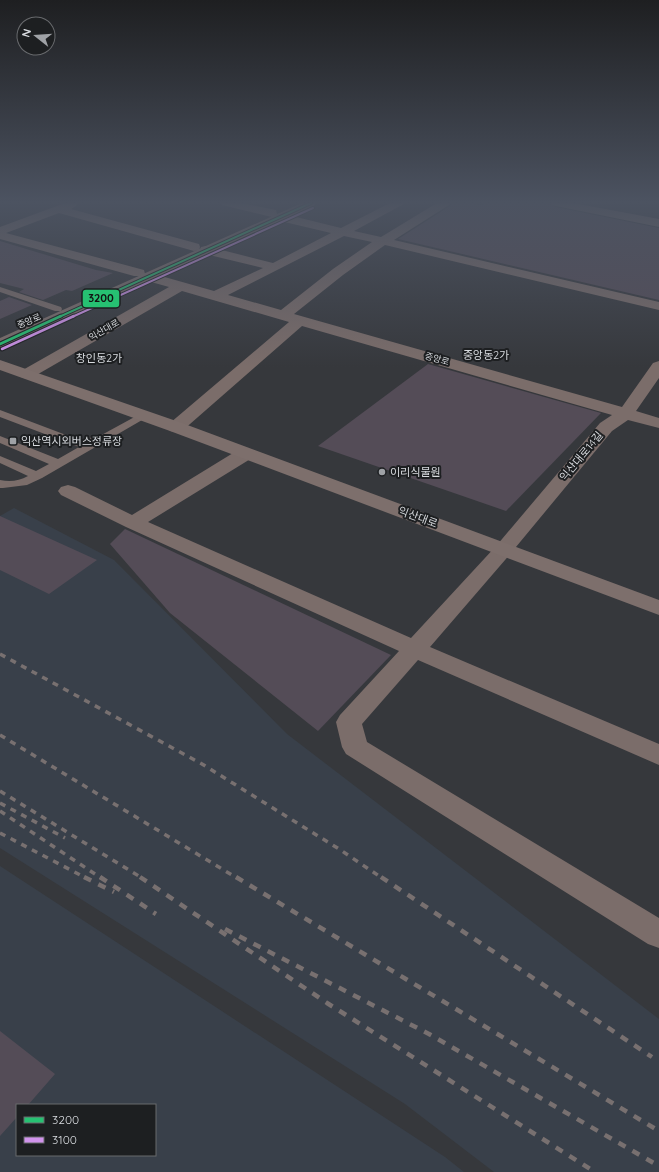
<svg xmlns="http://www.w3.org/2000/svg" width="659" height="1172" viewBox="0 0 659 1172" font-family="Quicksand,'Noto Sans KR',sans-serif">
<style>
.built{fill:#39404a;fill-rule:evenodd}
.building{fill:#544c57}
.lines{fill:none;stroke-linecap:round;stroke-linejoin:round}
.lane{fill:#7b6d6a;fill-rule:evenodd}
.street{fill:#7b6d6a;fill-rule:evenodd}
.secondary{fill:#7d6f6c;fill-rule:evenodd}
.rail-far1{stroke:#787070;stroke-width:3.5;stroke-dasharray:6 6;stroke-linecap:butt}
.rail{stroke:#787070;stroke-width:4.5;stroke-dasharray:8 8;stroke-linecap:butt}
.bus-1-far1-casing{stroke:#1d1f21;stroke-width:4}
.bus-1-casing{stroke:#1d1f21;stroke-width:5}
.bus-2-far1-casing{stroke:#1d1f21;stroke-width:4}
.bus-2-casing{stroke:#1d1f21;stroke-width:5}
.bus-1-far1{stroke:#26c172;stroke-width:2}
.bus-1{stroke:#26c172;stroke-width:2.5}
.bus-2-far1{stroke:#d193ec;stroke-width:2}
.bus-2{stroke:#d193ec;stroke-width:2.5}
.poi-dot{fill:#9fa2a6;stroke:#1d1f21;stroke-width:1.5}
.labels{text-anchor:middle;stroke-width:4;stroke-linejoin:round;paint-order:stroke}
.far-street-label{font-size:9px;fill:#d8dbdf;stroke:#1d1f21}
.far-quarter-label{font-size:11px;fill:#d8dbdf;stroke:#1d1f21}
.poi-label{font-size:11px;fill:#d8dbdf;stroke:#1d1f21;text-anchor:start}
.street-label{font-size:11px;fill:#d8dbdf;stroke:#1d1f21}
.line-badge{stroke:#1d1f21;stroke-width:1.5}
.pale-badge-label{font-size:11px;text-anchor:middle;font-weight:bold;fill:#111}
</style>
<rect width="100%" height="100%" fill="#36383c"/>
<!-- built -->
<g class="built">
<polygon points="14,508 114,560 287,734 659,1019 659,1172 494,1172 405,1104 0,848 0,516"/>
<path d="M0 866 445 1157 464 1172H0ZM17 1105H155V1155H17Z"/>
</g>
<!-- building -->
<g class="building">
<polygon points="452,203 469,203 482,205 487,203 547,203 556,207 659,228 659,300 398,239 450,206"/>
<polygon points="0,241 96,270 113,273 72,291 66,290 43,300 19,292 24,289 0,283"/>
<polygon points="9,297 32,305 0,319 0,301"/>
<polygon points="428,364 601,413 506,511 318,446"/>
<polygon points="0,516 97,560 49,594 0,570"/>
<polygon points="125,529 391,655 318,731 170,613 110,544"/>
<polygon points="0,1031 55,1074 28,1105 17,1105 17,1117 0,1136"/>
</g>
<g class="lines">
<!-- lane -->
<g class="lane">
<polygon points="0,287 61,307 62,309 61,311 55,311 0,292"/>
<path d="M0 410 82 441 92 437 96 438 140 414H148L149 416 42 478 27 485 3 488H0V480C10 482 19 481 28 476L0 463V456L36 471 49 464 0 443V436L58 459 79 447 0 417Z"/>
</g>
<!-- street -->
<g class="street">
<path d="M65 203H77L76 206 71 209 199 244 200 247 199 250 194 251 59 213 6 233 144 270 145 274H154L214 291 263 268 201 253 200 250 201 247 206 246 273 263 331 233 276 220 275 216 272 217 222 205 220 203H241L276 210 277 214 280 213 341 228 390 203H404L402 205 354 231 381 237 437 203H451L449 205 394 240 659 302V310L385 245 343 275 294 314 622 407 653 363 659 361V378L636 411 659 418V428L628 420 612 431 511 553 430 647 659 744V765L418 660 362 724 367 742 659 918V948L648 944 346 754 342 747 336 722 340 715 399 651 126 527 61 495 58 491 61 487 68 485 75 487 132 515 238 450 245 448 252 450 254 454 252 458 148 522 411 638 497 545 600 423 612 415 302 326 182 431 176 432 170 431 167 427 170 423 289 322 182 291 33 377 27 379 21 377 19 374 21 371 169 287 144 280 143 276H134L0 239V227ZM344 236 372 242 333 269 281 310 228 295Z"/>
<polygon points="550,203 573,203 659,219 659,227 556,206 552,205"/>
</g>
<!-- secondary -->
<g class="secondary">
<polygon points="302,203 317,203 315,205 0,349 0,338"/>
<polygon points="0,360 182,423 659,600 659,615 170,431 0,370"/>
</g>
<!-- rail-far1 -->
<g class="rail-far1">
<polyline points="0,654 202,764 339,849 382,878"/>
<polyline points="0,735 237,878"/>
<polyline points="0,791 142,878"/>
<polyline points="0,803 65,838"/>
<polyline points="0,811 101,878"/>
<polyline points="0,833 86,878"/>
</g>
<!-- rail -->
<g class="rail">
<polyline points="84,877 114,892"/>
<polyline points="100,877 156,914"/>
<polyline points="140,877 327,1003 595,1172"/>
<polyline points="236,877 659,1131"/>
<polyline points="381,877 652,1057"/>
<polyline points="225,929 429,1034 659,1166"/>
</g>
<defs>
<polyline id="bus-1-far1" points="59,317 311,203"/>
<polyline id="bus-1" points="0,344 61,316"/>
<polyline id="bus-2-far1" points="72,317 313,208"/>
<polyline id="bus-2" points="2,349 74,316"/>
</defs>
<!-- bus-1-far1 casing -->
<use href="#bus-1-far1" class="bus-1-far1-casing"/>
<!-- bus-1 casing -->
<use href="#bus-1" class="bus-1-casing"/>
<!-- bus-2-far1 casing -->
<use href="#bus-2-far1" class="bus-2-far1-casing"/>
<!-- bus-2 casing -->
<use href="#bus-2" class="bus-2-casing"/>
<!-- bus-1-far1 -->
<use href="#bus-1-far1" class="bus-1-far1"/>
<!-- bus-1 -->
<use href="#bus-1" class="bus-1"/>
<!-- bus-2-far1 -->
<use href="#bus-2-far1" class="bus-2-far1"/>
<!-- bus-2 -->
<use href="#bus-2" class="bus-2"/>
</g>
<!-- sky -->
<linearGradient id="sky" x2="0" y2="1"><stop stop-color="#1e1f21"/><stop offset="0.55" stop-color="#4c5361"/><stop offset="1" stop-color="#4c5361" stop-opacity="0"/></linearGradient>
<rect width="659" height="367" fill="url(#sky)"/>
<!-- markers -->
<g class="poi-dot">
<rect x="9" y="437" width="8" height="8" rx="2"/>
<circle cx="382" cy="472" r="4"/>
</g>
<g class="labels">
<!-- far-street labels -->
<g class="far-street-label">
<text transform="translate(29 321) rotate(-23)" y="3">중앙로</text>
<text transform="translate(104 330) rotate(-30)" y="3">익산대로</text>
<text transform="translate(437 359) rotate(16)" y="3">중앙로</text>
</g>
<!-- far-quarter labels -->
<g class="far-quarter-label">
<text x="486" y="359">중앙동2가</text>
<text x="99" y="362">창인동2가</text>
</g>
<!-- poi labels -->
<g class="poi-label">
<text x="21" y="445">익산역시외버스정류장</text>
<text x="390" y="476">이리식물원</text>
</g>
<!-- street labels -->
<g class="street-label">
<text transform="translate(581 456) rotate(-50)" y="4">익산대로14길</text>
<text transform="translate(418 517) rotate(20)" y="4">익산대로</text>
</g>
</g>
<rect class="line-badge" x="82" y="289" width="38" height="19" rx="4" fill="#26c172"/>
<g class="pale-badge-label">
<text x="101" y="302">3200</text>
</g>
<!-- legend -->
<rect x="16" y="1104" width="140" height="52" fill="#1d1f21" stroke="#686a6d"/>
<rect x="24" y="1117" width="20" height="6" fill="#26c172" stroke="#686a6d"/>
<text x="52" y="1124" font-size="12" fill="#d8dbdf">3200</text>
<rect x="24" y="1137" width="20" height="6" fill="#d193ec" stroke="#686a6d"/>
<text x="52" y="1144" font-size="12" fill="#d8dbdf">3100</text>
<!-- north arrow -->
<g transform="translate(36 36) rotate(287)"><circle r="19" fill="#1d1f21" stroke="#686a6d"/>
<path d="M0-3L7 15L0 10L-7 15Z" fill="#9fa2a6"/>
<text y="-6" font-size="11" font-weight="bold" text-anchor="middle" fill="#d8dbdf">N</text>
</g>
</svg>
